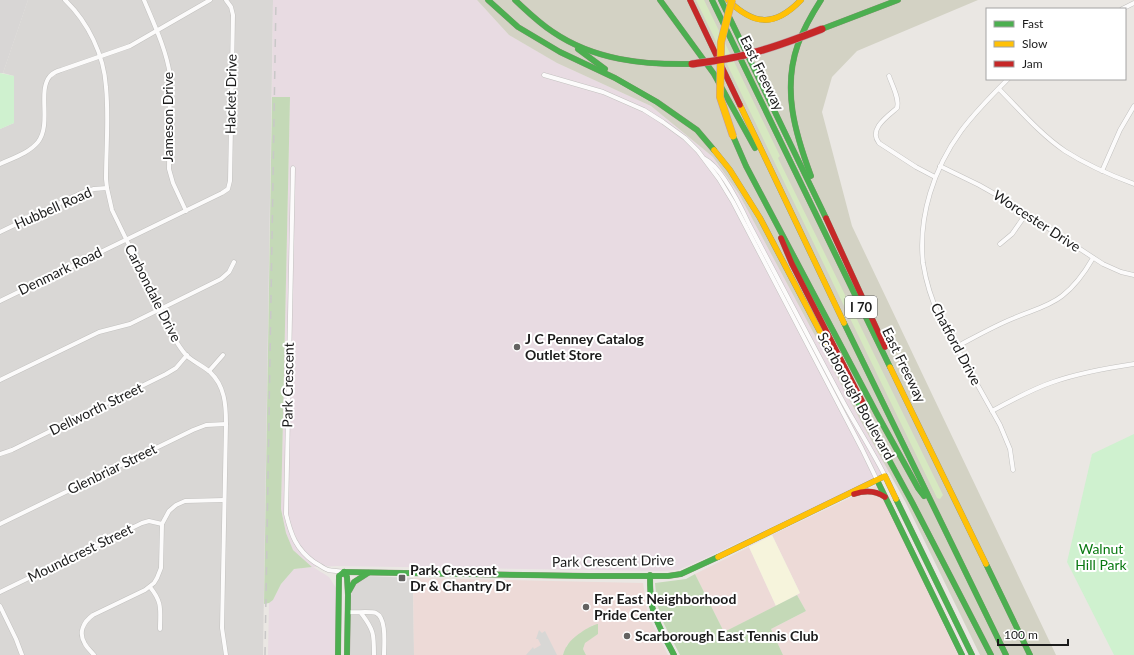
<svg xmlns="http://www.w3.org/2000/svg" width="1134" height="655" viewBox="0 0 1134 655" font-family="Lato,sans-serif">
<style>
.residential{fill:#d9d7d5}
.commercial{fill:#eddad7}
.industrial{fill:#e8dbe2}
.education{fill:#f6f4dc}
.religious{fill:#d8d6d5}
.construction{fill:#d3d2c4}
.grass{fill:#d6e8c0}
.forest{fill:#c4d9b7}
.park{fill:#cff1cf}
.parking{fill:#d8d7d5}
.lines{fill:none;stroke-linecap:round;stroke-linejoin:round}
.street-casing{stroke:#c2c1bf;stroke-width:5}
.fast-casing{stroke:#91927b;stroke-width:6}
.slow-casing{stroke:#91927b;stroke-width:6}
.jam-casing{stroke:#91927b;stroke-width:6}
.street{stroke:#fcfbfb;stroke-width:4}
.fast{stroke:#4caf50;stroke-width:5.5}
.slow{stroke:#ffc107;stroke-width:5.5}
.jam{stroke:#c62828;stroke-width:5.5}
.rail{stroke:#c9c8c8;stroke-width:1.5;stroke-dasharray:8 8;stroke-linecap:butt}
.slow-bridge-casing{stroke:#bf9ba5;stroke-width:8;stroke-linecap:butt}
.jam-bridge-casing{stroke:#bf9ba5;stroke-width:8;stroke-linecap:butt}
.slow-bridge{stroke:#ffc107;stroke-width:7}
.jam-bridge{stroke:#c62828;stroke-width:7}
.poi-dot{fill:#636261;stroke:#fff;stroke-width:1.5}
.labels{text-anchor:middle;stroke-width:4;stroke-linejoin:round;paint-order:stroke}
.shield{fill:#fff;stroke:#5f5f5f;stroke-width:1}
.shield-label{font-size:13px;font-weight:bold;fill:#1b1b1b}
.street-label{font-size:14px;fill:#1b1b1b;stroke:#fff}
.poi-label{font-size:14px;font-weight:bold;fill:#1b1b1b;stroke:#fff;text-anchor:start}
.park-label{font-size:14px;fill:#097911;stroke:#fff}
</style>
<rect width="100%" height="100%" fill="#eae7e3"/>
<!-- residential -->
<g class="residential">
<polygon points="28,0 273,0 263,655 0,655 0,129 14,123 14,76 3,73"/>
<polygon points="367,576 413,578 414,655 349,655 350,602 352,590 358,581"/>
</g>
<!-- commercial -->
<g class="commercial">
<polygon points="877,485 958,655 783,655 771,629 806,611 797,595 800,593 772,535"/>
<polygon points="749,547 776,606 724,632 695,574"/>
<polygon points="413,578 643,583 648,615 668,655 586,655 583,649 585,642 598,634 593,625 578,635 567,645 563,655 414,655"/>
</g>
<!-- industrial -->
<polygon class="industrial" points="273,0 477,0 509,35 557,63 651,106 713,157 739,194 864,427 889,472 699,561 678,570 661,571 337,566 313,567 329,577 336,588 335,655 268,655 269,603 273,600 281,584 294,569 312,567 292,549 286,533 281,509 290,97 272,97"/>
<!-- education -->
<polygon class="education" points="772,535 800,593 776,606 749,547"/>
<!-- religious -->
<polygon class="religious" points="0,0 28,0 3,73 0,73"/>
<!-- construction -->
<polygon class="construction" points="477,0 978,0 857,51 832,77 822,112 852,226 1056,655 980,655 906,503 864,427 739,194 713,157 651,106 557,63 509,35"/>
<!-- grass -->
<polygon class="grass" points="696,0 704,0 780,156 778,158 943,495 940,499 937,498"/>
<!-- forest -->
<g class="forest">
<polygon points="272,97 290,97 281,509 286,533 293,550 312,567 294,569 281,584 273,600 269,603 264,604"/>
<polygon points="695,574 724,632 797,595 806,611 771,629 783,655 680,655 664,624 657,604 655,583 686,579"/>
<path d="M598 624V634L585 643 583 649 586 655H563C564 652 565 648 567 646 571 638 590 625 598 624Z"/>
</g>
<!-- park -->
<g class="park">
<polygon points="0,73 14,76 14,123 0,129"/>
<polygon points="1134,434 1134,655 1114,655 1067,562 1092,454"/>
</g>
<!-- parking -->
<polygon class="parking" points="539,630 542,633 545,631 557,655 526,655 533,647 534,649 541,645 538,639 536,639"/>
<g class="lines">
<defs>
<g id="street">
<path d="M65 0C88 22 104 55 106 87 109 117 106 149 106 179L107 188 112 210 174 338C178 344 182 351 187 356 194 362 203 366 210 372 225 386 226 405 226 424L222 628 226 655"/>
<path d="M144 0C154 24 166 49 170 75L169 169 173 183 186 211"/>
<polyline points="1122,9 1134,3"/>
<polyline points="544,75 603,92 644,110 663,122 685,138 698,151 719,179 733,202 825,378 862,449 877,480"/>
<path d="M889 76C892 85 900 99 897 108 888 116 868 129 879 143L916 167 935 177"/>
<path d="M1008 79C992 95 975 112 961 131 934 168 918 216 923 263 926 282 932 301 940 318L1000 425 1010 449 1013 470"/>
<path d="M999 89C1020 110 1040 134 1065 151 1087 165 1110 175 1134 184"/>
<path d="M705 159C721 167 741 207 749 224 779 281 810 339 840 396 854 423 871 448 885 476"/>
<path d="M0 164C13 158 29 153 38 142 52 124 37 91 50 76 53 73 57 71 61 70L130 46 210 0"/>
<polyline points="940,166 979,185 1002,198 1103,264 1121,272 1134,275"/>
<path d="M293 168 286 514C291 535 296 549 314 562 318 564 323 568 328 570 333 571 339 571 344 572"/>
<polyline points="1102,171 1120,130 1134,106"/>
<polyline points="0,232 81,193 94,189 107,188"/>
<polyline points="1000,244 1012,234 1026,214"/>
<polyline points="0,301 222,193 228,189 230,181 233,15 231,7 226,0"/>
<path d="M956 347C975 337 994 326 1014 318 1030 311 1048 307 1062 296 1075 286 1085 272 1093 258"/>
<polyline points="209,371 223,355"/>
<polyline points="0,380 99,332 130,324 221,279 229,272 234,262"/>
<path d="M992 411C1012 400 1032 389 1053 382 1079 373 1107 368 1134 364"/>
<polyline points="0,454 12,450 166,374 176,368 187,355"/>
<polyline points="0,524 193,430 206,425 226,424"/>
<path d="M150 587C163 603 160 610 160 629"/>
<polyline points="0,592 142,523 149,521 162,524"/>
<polyline points="0,606 16,639 22,655"/>
<path d="M348 612C354 613 371 611 376 613 387 618 384 645 384 655"/>
<path d="M361 613C374 630 374 634 374 655"/>
<path d="M94 655C91 651 87 648 85 644 78 633 83 622 93 615L145 590 154 583 157 578 161 568 162 524 169 511 176 505 185 501 224 500"/>
</g>
<g id="fast">
<polyline points="488,0 518,27 560,52 615,78 657,102 697,130 714,150"/>
<path d="M515 0C527 11 539 23 553 32 594 60 643 65 692 64"/>
<polyline points="660,0 714,74 755,148"/>
<polyline points="712,0 890,367"/>
<polyline points="721,0 826,218"/>
<polyline points="822,29 898,0"/>
<polyline points="578,49 605,69"/>
<polyline points="733,136 746,166 877,414 918,488 924,496"/>
<path d="M811 176C795 133 782 89 798 44 804 28 812 14 821 0"/>
<polyline points="844,323 1006,655"/>
<polyline points="828,347 913,504 991,655"/>
<polyline points="877,480 962,655"/>
<polyline points="896,499 972,655"/>
<polyline points="986,564 1030,655"/>
<polyline points="344,572 589,576 668,576 681,574 718,557"/>
<polyline points="344,572 347,577 348,595 347,655"/>
<path d="M650 575C650 585 650 596 652 606 656 624 666 639 674 655"/>
<polyline points="349,591 354,582 368,573"/>
<polyline points="338,655 339,576 344,572"/>
</g>
<g id="slow">
<path d="M728 0C754 26 775 27 801 0"/>
<polyline points="740,105 844,323"/>
<polyline points="714,150 730,170 760,218 828,347"/>
<polyline points="890,367 986,564"/>
<polyline points="718,557 885,476 896,499"/>
</g>
<g id="jam">
<polyline points="690,0 740,105"/>
<polyline points="826,218 885,347"/>
<polyline points="781,238 792,264 866,409"/>
<path d="M854 494C865 490 875 490 885 497"/>
</g>
</defs>
<!-- street casing -->
<use href="#street" class="street-casing"/>
<!-- fast casing -->
<use href="#fast" class="fast-casing"/>
<!-- slow casing -->
<use href="#slow" class="slow-casing"/>
<!-- jam casing -->
<use href="#jam" class="jam-casing"/>
<!-- street -->
<use href="#street" class="street"/>
<!-- fast -->
<use href="#fast" class="fast"/>
<!-- slow -->
<use href="#slow" class="slow"/>
<!-- jam -->
<use href="#jam" class="jam"/>
<!-- rail -->
<polyline class="rail" points="265,655 276,0"/>
<defs>
<polyline id="slow-bridge" points="732,0 721,42 720,97 733,136"/>
<path id="jam-bridge" d="M692 64C712 61 733 59 752 53 776 47 799 38 822 29"/>
</defs>
<!-- slow-bridge casing -->
<use href="#slow-bridge" class="slow-bridge-casing"/>
<!-- jam-bridge casing -->
<use href="#jam-bridge" class="jam-bridge-casing"/>
<!-- slow-bridge -->
<use href="#slow-bridge" class="slow-bridge"/>
<!-- jam-bridge -->
<use href="#jam-bridge" class="jam-bridge"/>
</g>
<!-- markers -->
<g class="poi-dot">
<circle cx="517" cy="347" r="4"/>
<rect x="398" y="574" width="8" height="8" rx="2"/>
<circle cx="586" cy="607" r="4"/>
<circle cx="627" cy="636" r="4"/>
</g>
<g class="labels">
<!-- shield labels -->
<rect class="shield" x="845" y="296" width="32" height="22" rx="3"/>
<g class="shield-label">
<text x="861" y="312">I 70</text>
</g>
<!-- street labels -->
<g class="street-label">
<text transform="translate(762 73) rotate(64)" y="5">East Freeway</text>
<text transform="translate(231 94) rotate(-89)" y="5">Hacket Drive</text>
<text transform="translate(168 117) rotate(-90)" y="5">Jameson Drive</text>
<text transform="translate(53 208) rotate(-24)" y="5">Hubbell Road</text>
<text transform="translate(1037 221) rotate(33)" y="5">Worcester Drive</text>
<text transform="translate(60 271) rotate(-26)" y="5">Denmark Road</text>
<text transform="translate(153 293) rotate(63)" y="5">Carbondale Drive</text>
<text transform="translate(956 344) rotate(62)" y="5">Chatford Drive</text>
<text transform="translate(904 365) rotate(64)" y="5">East Freeway</text>
<text transform="translate(288 385) rotate(-89)" y="5">Park Crescent</text>
<text transform="translate(856 396) rotate(61)" y="5">Scarborough Boulevard</text>
<text transform="translate(96 409) rotate(-26)" y="5">Dellworth Street</text>
<text transform="translate(112 469) rotate(-26)" y="5">Glenbriar Street</text>
<text transform="translate(80 553) rotate(-26)" y="5">Moundcrest Street</text>
<text transform="translate(613 561) rotate(-1)" y="5">Park Crescent Drive</text>
</g>
<!-- poi labels -->
<g class="poi-label">
<text x="525" y="344">J C Penney Catalog<tspan x="525" dy="16">Outlet Store</tspan></text>
<text x="410" y="575">Park Crescent<tspan x="410" dy="16">Dr &amp; Chantry Dr</tspan></text>
<text x="594" y="604">Far East Neighborhood<tspan x="594" dy="16">Pride Center</tspan></text>
<text x="635" y="641">Scarborough East Tennis Club</text>
</g>
<!-- park labels -->
<g class="park-label">
<text x="1101" y="554">Walnut<tspan x="1101" dy="16">Hill Park</tspan></text>
</g>
</g>
<!-- legend -->
<rect x="986" y="8" width="140" height="72" fill="#ffffff" stroke="#a4a4a4"/>
<rect x="994" y="21" width="20" height="6" fill="#4caf50" stroke="#a4a4a4"/>
<text x="1022" y="28" font-size="12" fill="#1b1b1b">Fast</text>
<rect x="994" y="41" width="20" height="6" fill="#ffc107" stroke="#a4a4a4"/>
<text x="1022" y="48" font-size="12" fill="#1b1b1b">Slow</text>
<rect x="994" y="61" width="20" height="6" fill="#c62828" stroke="#a4a4a4"/>
<text x="1022" y="68" font-size="12" fill="#1b1b1b">Jam</text>
<!-- scale -->
<path d="M998 639v6h70v-6" fill="none" stroke="#1b1b1b" stroke-width="2"/>
<text x="1004" y="639" font-size="12" fill="#1b1b1b" stroke="#ffffff" stroke-width="3" paint-order="stroke">100 m</text>
</svg>
